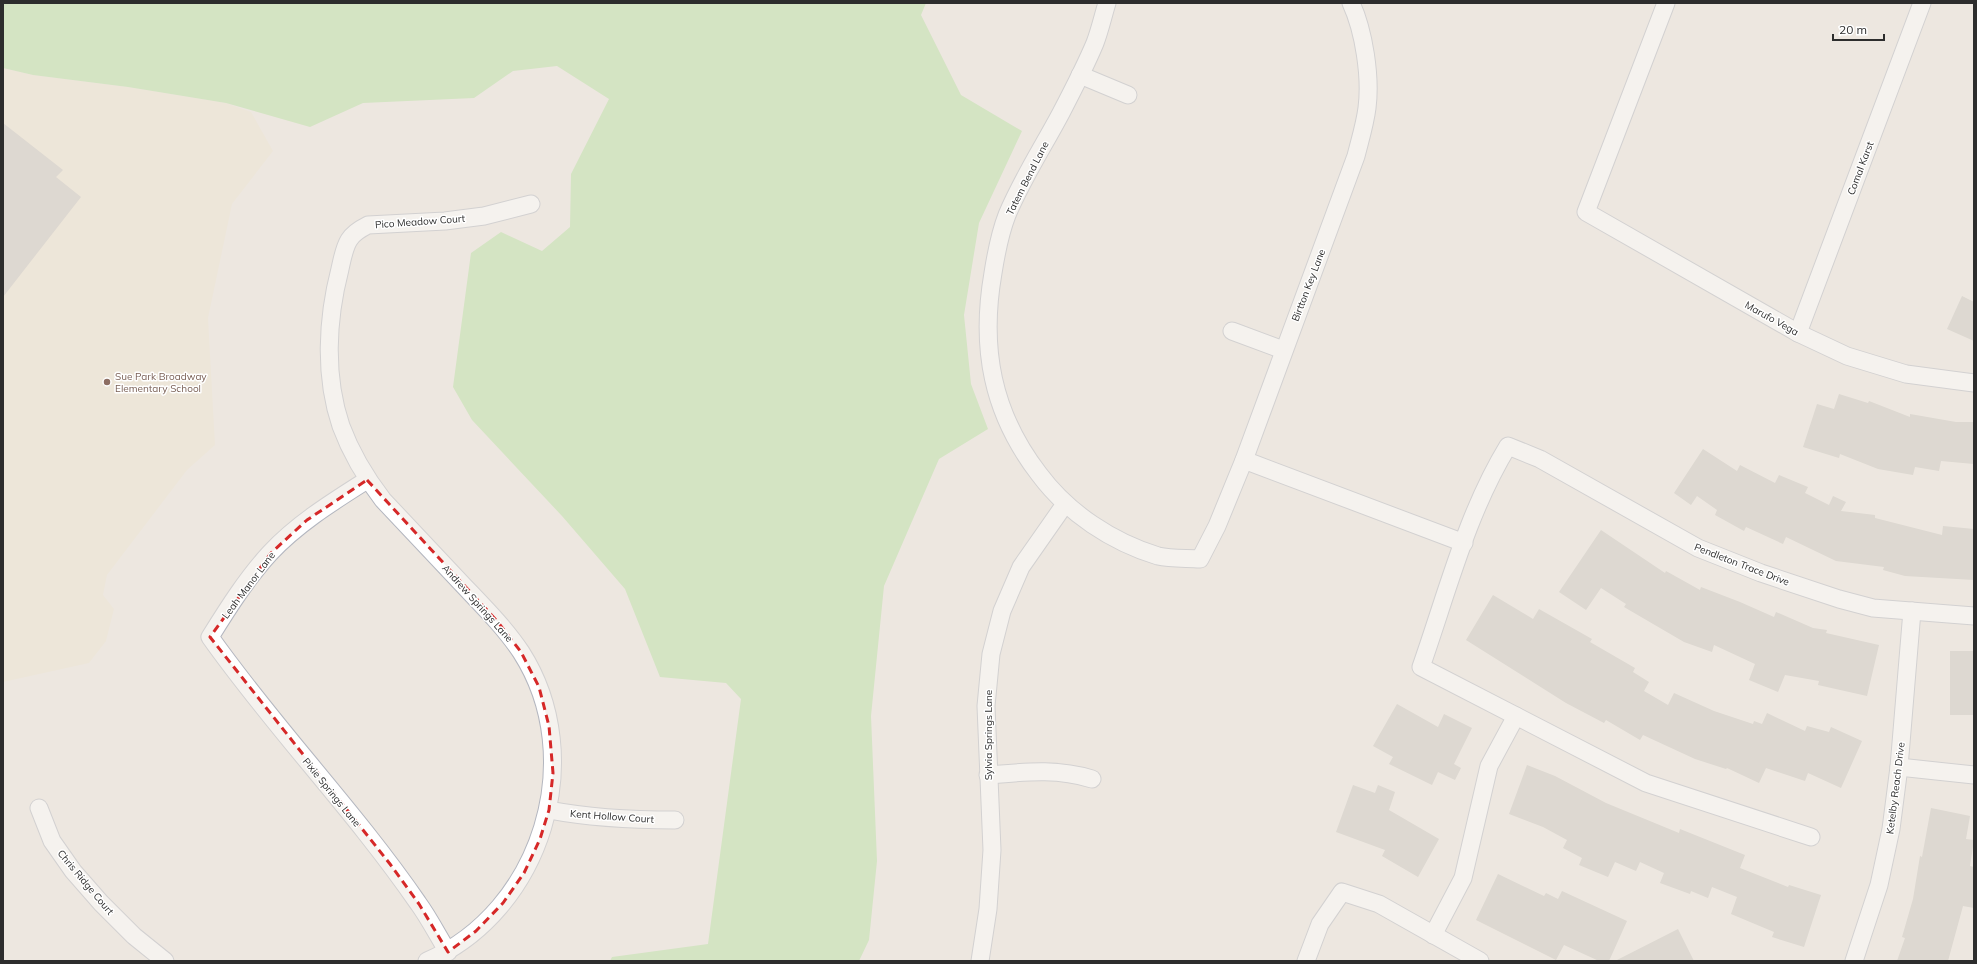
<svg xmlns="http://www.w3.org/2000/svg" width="1977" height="964" viewBox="0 0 1977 964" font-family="Mulish,sans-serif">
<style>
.education{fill:#eee4d1}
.green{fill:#b6e0a0}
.building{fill:#c9c5be}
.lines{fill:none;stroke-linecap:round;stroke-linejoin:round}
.street-casing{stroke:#b3b6bf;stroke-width:19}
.street{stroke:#fff;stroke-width:17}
.marked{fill:none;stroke:#d62828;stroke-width:3;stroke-dasharray:8 5;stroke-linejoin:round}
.education-dot{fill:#8d6e63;stroke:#fff;stroke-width:1.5}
.labels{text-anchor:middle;stroke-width:3;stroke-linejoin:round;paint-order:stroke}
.street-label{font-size:10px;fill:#2d2d2d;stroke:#fff}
.education-label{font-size:10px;fill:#785e54;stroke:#fff;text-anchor:start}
</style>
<rect width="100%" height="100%" fill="#ede7e0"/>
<!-- education -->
<polygon class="education" points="3,68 33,75 128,87 226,103 251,112 273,151 232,204 208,318 215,445 187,470 107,575 103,595 114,609 106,641 89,663 3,682"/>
<!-- green -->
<polygon class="green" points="3,3 926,3 921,15 961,95 1022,131 979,223 964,315 971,384 988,429 939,459 884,586 871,716 877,861 869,940 859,961 610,961 612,957 708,944 741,699 726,683 660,677 625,589 562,516 472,420 453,387 471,253 501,232 542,251 570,227 571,174 609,99 557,66 513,71 474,98 363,103 310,127 226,103 128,87 33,75 3,68"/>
<!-- building -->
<g class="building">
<polygon points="3,123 63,170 56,177 81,197 3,297"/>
<polygon points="1962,296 1974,302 1974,341 1947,329"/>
<polygon points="1839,394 1868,403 1869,401 1910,417 1910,414 1956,422 1974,422 1974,464 1941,461 1939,471 1915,467 1913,475 1878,469 1840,454 1839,458 1803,447 1817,404 1834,409"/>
<polygon points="1703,449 1737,471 1740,465 1775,483 1779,475 1808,487 1805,493 1829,505 1833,496 1846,502 1841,511 1875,515 1875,518 1942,535 1943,526 1974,529 1974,580 1905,576 1883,570 1884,567 1836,561 1786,537 1783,544 1746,527 1744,531 1715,515 1717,510 1697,496 1691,505 1674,493"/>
<polygon points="1601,530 1665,573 1666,571 1700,590 1701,587 1740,602 1774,617 1776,612 1813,628 1827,630 1826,633 1879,645 1867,696 1818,685 1819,681 1785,675 1778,692 1749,680 1755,664 1714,645 1712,652 1684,642 1624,607 1626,604 1601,588 1586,610 1559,592"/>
<polygon points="1493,595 1533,619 1539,609 1592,639 1590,642 1635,668 1633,672 1649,682 1644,691 1668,705 1674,693 1714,711 1753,724 1754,721 1762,724 1767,713 1805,731 1807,726 1829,732 1831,727 1862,741 1841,788 1808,773 1805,781 1766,768 1759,783 1727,768 1726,769 1695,759 1643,735 1640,740 1606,720 1604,723 1566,703 1466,640"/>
<rect x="1950" y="651" width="24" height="64"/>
<polygon points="1397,704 1438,727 1444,714 1472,728 1454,764 1461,768 1455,780 1438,772 1432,785 1389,764 1393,757 1373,746"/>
<polygon points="1527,765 1555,776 1606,803 1679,833 1680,829 1745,855 1740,868 1788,887 1789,885 1821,895 1804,947 1772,937 1774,932 1731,914 1737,897 1712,887 1708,898 1691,891 1690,894 1660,883 1664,873 1640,862 1636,871 1615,862 1608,877 1579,865 1582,858 1563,848 1567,840 1543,827 1509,814"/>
<polygon points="1353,785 1375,793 1378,785 1395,792 1389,810 1439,839 1418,877 1382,856 1385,850 1336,832"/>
<polygon points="1931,808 1970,816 1966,839 1974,840 1970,866 1974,867 1974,908 1963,906 1948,961 1897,961 1905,938 1902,937 1913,899 1920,856 1922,857"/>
<polygon points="1498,874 1544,896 1546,893 1558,899 1562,891 1627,921 1609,961 1599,961 1564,945 1556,960 1476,920"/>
<polygon points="1678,929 1694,961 1615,961"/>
</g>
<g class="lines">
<defs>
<g id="street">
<path d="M1107 3C1103 16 1100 30 1095 43 1085 67 1073 90 1061 113 1043 147 1022 179 1007 215 1000 233 996 254 993 273 980 348 992 413 1039 474 1068 513 1112 542 1158 556 1171 559 1187 558 1200 559L1217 526 1244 460 1356 156C1360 140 1365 124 1367 108 1371 77 1364 31 1351 3"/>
<polyline points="1666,3 1586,212 1798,333 1847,356 1906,374 1974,383"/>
<polyline points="1080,75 1128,95"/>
<polyline points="1232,331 1283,350"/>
<polyline points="1798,333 1922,3"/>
<polyline points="1244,460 1464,543"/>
<path d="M367 480C334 501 298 523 270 553 247 578 228 608 210 637 275 729 354 810 418 903 429 918 438 936 448 952"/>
<polyline points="1899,767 1974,775"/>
<path d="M988 775C1025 772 1056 768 1092 779"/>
<polyline points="39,808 52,841 73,871 101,903 134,936 165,961"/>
<path d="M549 810C591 818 632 820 675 820"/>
<path d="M1811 837 1646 783 1421 667C1447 593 1467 513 1508 446L1540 459 1698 548 1761 573 1839 599 1873 608 1974 616"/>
<polyline points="1433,935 1463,878 1489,766 1516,716"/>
<path d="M427 961C542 911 589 758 521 652 505 628 484 607 464 586 437 557 410 529 383 500 366 478 351 453 341 426 324 376 327 319 340 269 342 260 344 248 349 240 353 233 360 229 368 225L445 221 484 216 531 204"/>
<polyline points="980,961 988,909 992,850 986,706 991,654 1002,611 1021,567 1065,504"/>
<polyline points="1306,961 1320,924 1342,892 1379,904 1480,961"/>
<polyline points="1854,961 1879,885 1891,829 1899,767 1912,611"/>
</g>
</defs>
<!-- street casing -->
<use href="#street" class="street-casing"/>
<!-- street -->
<use href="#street" class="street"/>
</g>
<!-- marked area -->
<path d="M0 0H1977V964H0ZM367 480 497 621 521 652 539 687 549 726 553 773 549 810 540 839 524 873 503 903 476 931 448 952 419 904 390 864 210 637 271 553 307 520Z" fill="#ede7e0" fill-opacity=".55" fill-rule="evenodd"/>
<path class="marked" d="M367 480 497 621 521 652 539 687 549 726 553 773 549 810 540 839 524 873 503 903 476 931 448 952 419 904 390 864 210 637 271 553 307 520Z"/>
<!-- markers -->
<circle class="education-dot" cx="107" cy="382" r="4"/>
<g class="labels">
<!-- street labels -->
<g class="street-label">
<text transform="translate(1860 168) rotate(-69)" y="4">Comal Karst</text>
<text transform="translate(1027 178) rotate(-63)" y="4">Tatem Bend Lane</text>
<text transform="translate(420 221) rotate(-4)" y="4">Pico Meadow Court</text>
<text transform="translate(1308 285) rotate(-69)" y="4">Birtton Key Lane</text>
<text transform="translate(1772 318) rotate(29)" y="4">Marufo Vega</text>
<text transform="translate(1742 564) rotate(21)" y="4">Pendleton Trace Drive</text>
<text transform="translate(248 585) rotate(-53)" y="4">Leah Manor Lane</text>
<text transform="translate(478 603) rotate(48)" y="4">Andrew Springs Lane</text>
<text transform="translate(988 735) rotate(-90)" y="4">Sylvia Springs Lane</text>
<text transform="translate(1895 788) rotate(-83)" y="4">Ketelby Reach Drive</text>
<text transform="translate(332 792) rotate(51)" y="4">Pixie Springs Lane</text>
<text transform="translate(612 816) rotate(4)" y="4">Kent Hollow Court</text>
<text transform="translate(86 882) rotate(50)" y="4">Chris Ridge Court</text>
</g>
<!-- education labels -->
<g class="education-label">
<text x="115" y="380">Sue Park Broadway<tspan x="115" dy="12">Elementary School</tspan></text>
</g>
</g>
<!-- border -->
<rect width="1977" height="964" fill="none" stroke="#2d2d2d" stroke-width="8"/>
<!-- scale -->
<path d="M1833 34v6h51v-6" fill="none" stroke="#2d2d2d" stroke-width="2"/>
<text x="1839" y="34" font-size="12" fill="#2d2d2d" stroke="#ffffff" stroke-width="3" paint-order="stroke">20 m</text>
</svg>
